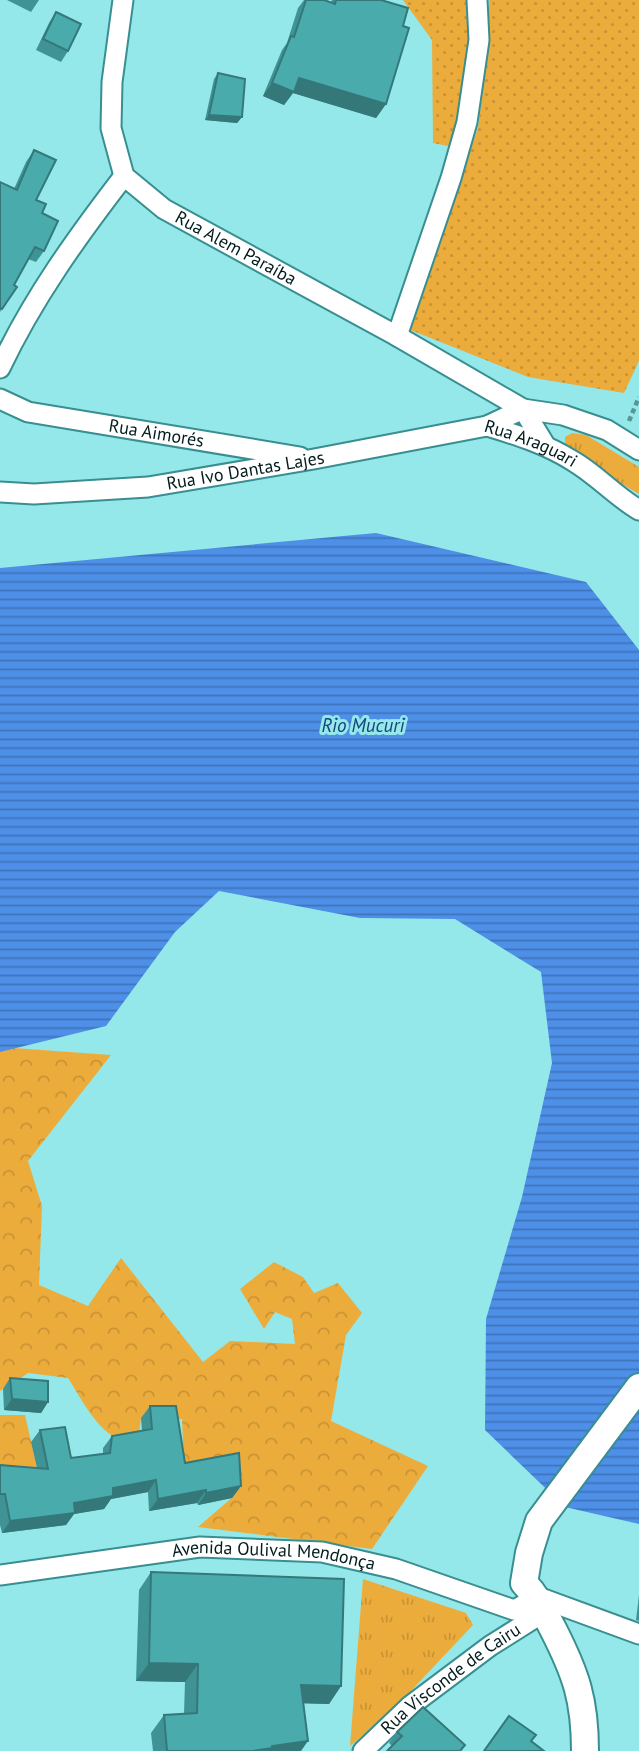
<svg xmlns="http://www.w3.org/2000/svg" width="639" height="1751" viewBox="0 0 639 1751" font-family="'PT Sans',sans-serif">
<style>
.grass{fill:url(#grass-dots)}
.forest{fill:url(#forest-crowns)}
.park{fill:url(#park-tufts)}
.water{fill:url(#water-rules)}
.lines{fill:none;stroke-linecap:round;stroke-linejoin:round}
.street-casing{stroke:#388e90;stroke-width:23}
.secondary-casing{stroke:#388e90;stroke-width:30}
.path{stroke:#599596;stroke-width:4.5;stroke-dasharray:5 3.5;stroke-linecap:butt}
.street{stroke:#fff;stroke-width:19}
.secondary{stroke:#fff;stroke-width:26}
.wall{fill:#409395}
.shaded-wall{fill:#347879}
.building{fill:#4aabad;stroke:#347879;stroke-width:2}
.labels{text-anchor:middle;stroke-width:6;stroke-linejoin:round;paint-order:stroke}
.street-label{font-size:18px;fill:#021b1c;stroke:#94e8e9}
.water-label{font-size:19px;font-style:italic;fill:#18427c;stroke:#94e8e9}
</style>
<defs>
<pattern id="grass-dots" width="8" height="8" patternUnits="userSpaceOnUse" patternTransform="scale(1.75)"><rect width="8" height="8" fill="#ecac3c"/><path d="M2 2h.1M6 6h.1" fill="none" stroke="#c99334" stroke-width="1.8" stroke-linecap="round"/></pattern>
<pattern id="forest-crowns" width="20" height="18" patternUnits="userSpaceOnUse" patternTransform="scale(1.75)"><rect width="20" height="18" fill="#ecac3c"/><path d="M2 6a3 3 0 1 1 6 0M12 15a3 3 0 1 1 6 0" fill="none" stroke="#c99334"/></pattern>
<pattern id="park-tufts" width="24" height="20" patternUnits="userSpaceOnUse" patternTransform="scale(1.75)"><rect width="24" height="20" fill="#ecac3c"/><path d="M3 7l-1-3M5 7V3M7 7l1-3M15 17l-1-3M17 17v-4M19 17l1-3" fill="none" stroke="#c99334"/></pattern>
<pattern id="water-rules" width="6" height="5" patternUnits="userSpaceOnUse" patternTransform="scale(1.75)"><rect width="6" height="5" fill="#4e8fe8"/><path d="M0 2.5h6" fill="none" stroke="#3f74bb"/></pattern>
</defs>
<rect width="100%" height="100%" fill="#94e8e9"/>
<!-- grass -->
<g class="grass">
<polygon points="403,0 467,0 470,40 453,147 433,143 432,40"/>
<polygon points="489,0 639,0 639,361 624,393 528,377 408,329 478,128 489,40"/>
</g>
<!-- forest -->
<g class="forest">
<path d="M0 1047 111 1055 28 1161 42 1206 39 1285 88 1306 121 1258 203 1362 230 1341 295 1344 292 1319 275 1312 264 1329 240 1289 274 1262 303 1277 314 1293 338 1283 362 1313 346 1335 331 1421 428 1466 372 1549 198 1527 234 1496 236 1466H184L182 1419 141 1418 138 1443C103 1445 85 1404 68 1378L28 1373 0 1391Z"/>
<polygon points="0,1415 25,1415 40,1481 0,1478"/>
</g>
<!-- park -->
<g class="park">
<polygon points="572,433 586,435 639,467 639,494 569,453 565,444 565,437"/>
<polygon points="363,1579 466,1613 473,1625 390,1713 350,1746"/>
</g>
<!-- water -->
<polygon class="water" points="376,533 586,582 639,650 639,1524 565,1507 485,1430 486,1319 522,1197 552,1063 541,972 455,919 360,918 219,891 175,932 106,1026 0,1052 0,568"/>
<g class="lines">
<defs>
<g id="street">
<path id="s1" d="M123 0 112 82 111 128 124 176 164 209 397 336 523 409 545 445"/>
<polyline points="397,336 451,178 467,122 479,40 477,0"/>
<path d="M0 368C33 298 77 237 124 176"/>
<path id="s2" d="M0 399 28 412 300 457"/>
<path id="s3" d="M487 426C517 435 546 444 573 461 597 475 615 496 639 510"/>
<path id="s4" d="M0 492 34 494 148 487 314 459 487 426 523 409 563 415 607 430 639 450"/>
<path id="s5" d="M0 1575 200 1547 322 1552 396 1569 514 1610 538 1597 639 1634"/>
<path id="s6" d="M363 1751 410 1706 490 1646 544 1612"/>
</g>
<path id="secondary" d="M585 1751C585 1700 576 1674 553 1629 544 1612 538 1597 524 1583L529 1553 539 1521 639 1387"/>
</defs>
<!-- street casing -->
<use href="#street" class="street-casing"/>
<!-- secondary casing -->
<use href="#secondary" class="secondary-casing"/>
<!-- path -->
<polyline class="path" points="629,421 639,397"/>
<!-- street -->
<use href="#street" class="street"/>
<!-- secondary -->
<use href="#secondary" class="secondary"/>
</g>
<!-- wall -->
<g class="wall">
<polygon points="7,0 39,0 31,12"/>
<polygon points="304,0 324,0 331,2 332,0 381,0 403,26 386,104 376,118 293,93 284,105 263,96 282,50 287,43 298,8"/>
<polygon points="56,12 68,51 61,62 36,50 49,23"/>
<polygon points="218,73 242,117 237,123 205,120 214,79"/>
<polygon points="34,150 36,200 42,213 44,251 36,262 28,259 14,285 17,287 0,312 0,182 14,189 26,162"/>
<polygon points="10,1378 48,1402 41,1413 4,1410 3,1389"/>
<polygon points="150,1406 185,1463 241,1486 232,1498 198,1505 197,1503 149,1511 148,1492 111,1499 104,1509 74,1514 66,1525 2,1533 0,1525 0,1465 37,1468 31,1442 40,1430 71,1458 103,1454 103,1448 112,1436 142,1431 141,1418"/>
<polygon points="151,1572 341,1686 329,1704 303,1703 301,1751 153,1751 151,1733 164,1715 184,1714 185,1682 136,1681 139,1590"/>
<polygon points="639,1595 639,1621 636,1620"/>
<polygon points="397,1732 465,1745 461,1751 387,1751 392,1746 389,1743"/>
</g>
<!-- shaded-wall -->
<g class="shaded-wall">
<polygon points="299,78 386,104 376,118 293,93 284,105 263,96 272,83"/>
<polygon points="209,115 242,117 237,123 205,120"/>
<polygon points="12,1399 48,1402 41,1413 4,1410"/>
<polygon points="156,1480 148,1492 111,1499 104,1509 74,1514 66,1525 2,1533 10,1521 74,1503 113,1488"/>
<polygon points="241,1486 232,1498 198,1505 206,1493"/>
<polygon points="206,1490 197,1503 149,1511 158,1499"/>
<polygon points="149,1663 198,1664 185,1682 136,1681"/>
<polygon points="301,1685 341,1686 329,1704 288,1703"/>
<polygon points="308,1741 301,1751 253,1751 272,1746"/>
</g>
<!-- building -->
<g class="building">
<polygon points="306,0 324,0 335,4 336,0 381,0 408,8 403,26 409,28 386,104 299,78 294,92 272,83 291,36 294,37"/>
<polygon points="56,12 81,24 68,51 43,39"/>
<polygon points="218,73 245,79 242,117 209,115"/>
<polygon points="34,150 56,160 36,200 46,204 42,213 58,221 44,251 35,247 14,285 17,287 2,309 0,308 0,182 17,190"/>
<polygon points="10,1378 48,1381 48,1402 12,1399"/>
<polygon points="150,1406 176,1406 185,1463 239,1453 241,1486 206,1493 206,1490 158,1499 156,1480 113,1488 113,1496 74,1503 75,1513 10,1521 5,1494 0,1494 0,1465 48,1469 40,1430 65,1427 71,1458 110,1453 112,1436 152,1429"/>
<polygon points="151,1572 344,1579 341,1686 301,1685 308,1741 272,1746 272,1748 253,1751 167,1751 164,1715 197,1713 198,1664 149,1663"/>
<polygon points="423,1707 465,1745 460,1751 387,1751 402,1736 397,1732"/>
<polygon points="509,1716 536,1735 531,1741 544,1751 484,1751"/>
</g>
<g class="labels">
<!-- street labels -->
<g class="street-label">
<text dy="6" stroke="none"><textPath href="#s1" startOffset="312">Rua Alem Paraíba</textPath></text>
<text dy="6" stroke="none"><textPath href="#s2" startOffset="161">Rua Aimorés</textPath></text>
<text dy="6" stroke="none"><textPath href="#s3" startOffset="47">Rua Araguari</textPath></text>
<text dy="6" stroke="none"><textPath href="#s4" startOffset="247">Rua Ivo Dantas Lajes</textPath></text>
<text dy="6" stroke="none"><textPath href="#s5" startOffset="276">Avenida Oulival Mendonça</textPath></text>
<text dy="6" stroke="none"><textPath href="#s6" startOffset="114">Rua Visconde de Cairu</textPath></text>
</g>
<!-- water labels -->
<g class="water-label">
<text x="363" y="732">Rio Mucuri</text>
</g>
</g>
</svg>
